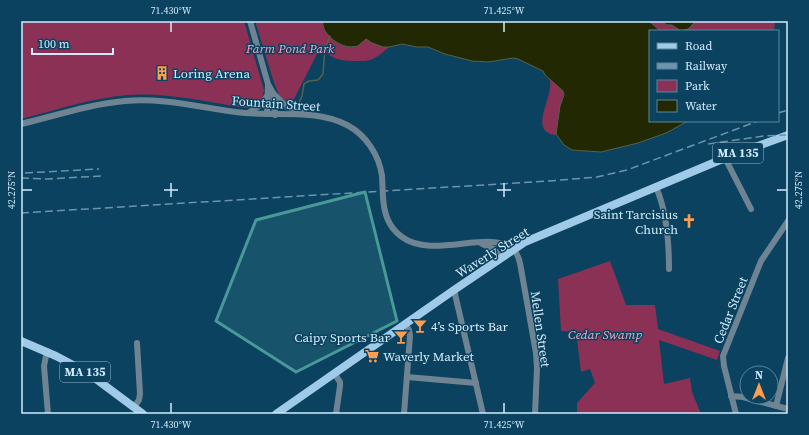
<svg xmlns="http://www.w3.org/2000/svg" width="809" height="435" viewBox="0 0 809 435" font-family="'Source Serif 4',serif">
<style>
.green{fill:#8b3156}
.water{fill:#222801;stroke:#56624d}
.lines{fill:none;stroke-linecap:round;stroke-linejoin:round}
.stream{stroke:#56624d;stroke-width:1.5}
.minor{stroke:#6f8493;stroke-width:6}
.major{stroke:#9fcae8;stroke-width:8}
.rail{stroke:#6c95ac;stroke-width:1.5;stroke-dasharray:8 4;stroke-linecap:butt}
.minor-bridge{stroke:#6f8493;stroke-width:6}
.marked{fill:#499999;fill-opacity:0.2;stroke:#499999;stroke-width:3;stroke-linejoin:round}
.ticks{fill:none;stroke:#d1ebfd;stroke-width:1.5}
.labels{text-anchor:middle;stroke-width:3;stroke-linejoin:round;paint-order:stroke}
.shield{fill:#0b425f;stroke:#96b8ce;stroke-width:1}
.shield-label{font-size:12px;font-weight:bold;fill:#d1ebfd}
.park-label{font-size:13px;font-style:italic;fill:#faa4c1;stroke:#0b425f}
.poi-label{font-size:13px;fill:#d1ebfd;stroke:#0b425f;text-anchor:start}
.street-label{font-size:13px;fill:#d1ebfd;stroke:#0b425f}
.neatline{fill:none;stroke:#d1ebfd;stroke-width:1.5}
.ticks-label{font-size:10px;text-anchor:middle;fill:#d1ebfd}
</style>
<rect width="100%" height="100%" fill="#0b425f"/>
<!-- green -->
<g class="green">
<path d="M21 21H244L264 90 262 99 260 103 250 108H246C209 102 165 92 128 95 92 98 56 110 21 119Z"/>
<path d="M255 21H323C321 34 341 49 353 47 360 45 361 41 366 39L383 47H389C383 52 377 58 370 60 367 61 362 61 358 61 339 61 334 60 320 48L291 105 279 95 274 83Z"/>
<polygon points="649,21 661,21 667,25 672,25 681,31 660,31"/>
<polygon points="696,21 775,21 774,31 682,31 688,29"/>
<path d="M549 78C553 82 561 86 563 91 565 95 554 126 557 135 525 133 557 93 549 78Z"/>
<polygon points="610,261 626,305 655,305 658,329 720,351 717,360 659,340 664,384 690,378 692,392 701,414 577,414 577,403 595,383 590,369 581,372 576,332 561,331 558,279"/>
</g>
<!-- water -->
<g class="water">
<path d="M323 21H649L660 31H650V121H688L666 133 638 143 601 152 572 150 564 145 556 134 560 106 564 95 563 91 545 75 543 71 518 59 513 58 488 62 472 61 445 54 428 47H417L402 44 389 47H383L372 43 366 39 358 46C354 47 349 47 345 46 335 43 321 32 323 21Z"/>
<polygon points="661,21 696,21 688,29 681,31 672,25 667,25"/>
</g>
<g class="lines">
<!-- stream -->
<polyline class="stream" points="299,103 302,96 304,84 309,81 318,80 323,74 325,48 330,36"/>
<!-- minor -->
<g class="minor">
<polyline points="250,21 268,84 273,93 275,115"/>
<polyline points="274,94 287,107 304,113"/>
<polyline points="248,113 261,105 267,96"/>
<polyline points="267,114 268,85"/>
<path d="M21 124C55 116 90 104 125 101 165 97 205 109 245 113 278 116 316 109 347 125 366 135 379 155 382 176"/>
<polyline points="725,158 751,209"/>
<path d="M656 187C667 212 669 242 669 269"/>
<path d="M383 197C384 213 388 227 402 237 433 260 491 228 514 250 517 253 519 259 520 263L536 353 537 368 535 414"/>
<polyline points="482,244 494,249 501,258"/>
<polyline points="454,290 483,414"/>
<polyline points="47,351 44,366 48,414"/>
<polyline points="334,373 340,382 340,386 336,414"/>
<polyline points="407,377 476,383"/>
<polyline points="731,396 743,397 788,409"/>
<polyline points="776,406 788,358"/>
<polyline points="134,407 139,400 140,394 137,343"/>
<polyline points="404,414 410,336 409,330 405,324"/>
<polyline points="736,414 724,366 723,356 761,261 788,221"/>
</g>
<!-- major -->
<g class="major">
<polyline points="21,341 56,356 88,373 143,414"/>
<polyline points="276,414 454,290 525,242 725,158 788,135"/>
</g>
<!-- rail -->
<g class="rail">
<polyline points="778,113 788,110"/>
<polyline points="708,144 764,136 788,135"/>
<polyline points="25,173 99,169"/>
<polyline points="21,178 47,179 101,176"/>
<polyline points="21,213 549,181 597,177 627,170 758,121"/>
</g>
<!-- minor-bridge -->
<polyline class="minor-bridge" points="382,176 383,197"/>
</g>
<!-- marked area -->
<path class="marked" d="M365 192 397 321 296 372 216 321 256 220Z"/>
<!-- ticks -->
<path class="ticks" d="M171 22V32M504 22V32M171 183V197M504 183V197M22 190H32M164 190H178M497 190H511M777 190H787M171 403V413M504 403V413"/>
<!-- icons -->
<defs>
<symbol id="building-bare" viewBox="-9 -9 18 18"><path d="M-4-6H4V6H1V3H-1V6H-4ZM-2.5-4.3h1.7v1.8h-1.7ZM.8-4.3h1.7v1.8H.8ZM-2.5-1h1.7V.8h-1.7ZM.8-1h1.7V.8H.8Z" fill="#fb9e51" stroke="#0b425f" stroke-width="2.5" paint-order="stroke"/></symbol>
<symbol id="church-bare" viewBox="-9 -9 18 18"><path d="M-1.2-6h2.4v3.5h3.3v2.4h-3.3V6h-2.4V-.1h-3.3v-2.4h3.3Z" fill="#fb9e51" stroke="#0b425f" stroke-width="2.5" paint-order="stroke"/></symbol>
<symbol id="bar-bare" viewBox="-9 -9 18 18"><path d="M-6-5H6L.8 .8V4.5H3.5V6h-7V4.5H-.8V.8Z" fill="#fb9e51" stroke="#0b425f" stroke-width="2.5" paint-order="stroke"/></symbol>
<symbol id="supermarket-bare" viewBox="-9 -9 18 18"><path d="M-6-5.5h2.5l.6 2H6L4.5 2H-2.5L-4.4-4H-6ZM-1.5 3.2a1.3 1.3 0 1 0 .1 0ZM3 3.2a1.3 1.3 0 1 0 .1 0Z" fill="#fb9e51" stroke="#0b425f" stroke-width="2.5" paint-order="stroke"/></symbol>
</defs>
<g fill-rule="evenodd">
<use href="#building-bare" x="152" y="63" width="20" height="20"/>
<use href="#church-bare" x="679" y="211" width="20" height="20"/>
<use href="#bar-bare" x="410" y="316" width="20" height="20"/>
<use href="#bar-bare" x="391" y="327" width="20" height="20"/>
<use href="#supermarket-bare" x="362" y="346" width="20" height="20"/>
</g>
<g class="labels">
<!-- shield labels -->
<g class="shield">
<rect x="713" y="143" width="50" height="20" rx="3"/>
<rect x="60" y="362" width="50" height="20" rx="3"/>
</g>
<g class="shield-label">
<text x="738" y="157">MA 135</text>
<text x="85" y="376">MA 135</text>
</g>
<!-- park labels -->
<g class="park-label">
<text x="290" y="53">Farm Pond Park</text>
<text x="605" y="339">Cedar Swamp</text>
</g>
<!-- poi labels -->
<g class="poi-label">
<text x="173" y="78">Loring Arena</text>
<text x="678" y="219" text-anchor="end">Saint Tarcisius<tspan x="678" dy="15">Church</tspan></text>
<text x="431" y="331">4’s Sports Bar</text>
<text x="390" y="342" text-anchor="end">Caipy Sports Bar</text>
<text x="383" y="361">Waverly Market</text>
</g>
<!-- street labels -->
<g class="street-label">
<text transform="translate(276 103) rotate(4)" y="5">Fountain Street</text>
<text transform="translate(492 252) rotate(-32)" y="5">Waverly Street</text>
<text transform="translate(730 310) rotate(-68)" y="5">Cedar Street</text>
<text transform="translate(541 329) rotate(82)" y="5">Mellen Street</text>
</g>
</g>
<!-- border -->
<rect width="809" height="435" fill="none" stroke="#0b425f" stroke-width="44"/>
<!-- legend -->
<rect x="649" y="30" width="130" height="92" fill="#0b425f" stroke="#5a869e"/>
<rect x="657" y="43" width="20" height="6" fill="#9fcae8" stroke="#5a869e"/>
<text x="685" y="50" font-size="12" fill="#d1ebfd">Road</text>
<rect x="657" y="63" width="20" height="6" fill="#6c95ac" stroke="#5a869e"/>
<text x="685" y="70" font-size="12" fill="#d1ebfd">Railway</text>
<rect x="657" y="80" width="20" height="12" fill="#8b3156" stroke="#5a869e"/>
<text x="685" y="90" font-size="12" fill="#d1ebfd">Park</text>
<rect x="657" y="100" width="20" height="12" fill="#222801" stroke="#5a869e"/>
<text x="685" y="110" font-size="12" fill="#d1ebfd">Water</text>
<!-- north arrow -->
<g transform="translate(759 385)"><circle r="19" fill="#0b425f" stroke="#5a869e"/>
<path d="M0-3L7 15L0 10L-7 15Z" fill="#fb9e51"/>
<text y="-6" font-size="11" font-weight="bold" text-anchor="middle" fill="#d1ebfd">N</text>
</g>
<!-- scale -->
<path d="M32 48v6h81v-6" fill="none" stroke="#d1ebfd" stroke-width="2"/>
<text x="38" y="48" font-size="12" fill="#d1ebfd" stroke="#0b425f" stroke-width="3" paint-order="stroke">100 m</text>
<rect x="22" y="22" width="765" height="391" class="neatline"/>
<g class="ticks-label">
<text x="171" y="14">71.430°W</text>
<text x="504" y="14">71.425°W</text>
<text transform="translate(11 190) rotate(-90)" y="4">42.275°N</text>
<text transform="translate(798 190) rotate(-90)" y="4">42.275°N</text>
<text x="171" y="428">71.430°W</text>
<text x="504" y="428">71.425°W</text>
</g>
</svg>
